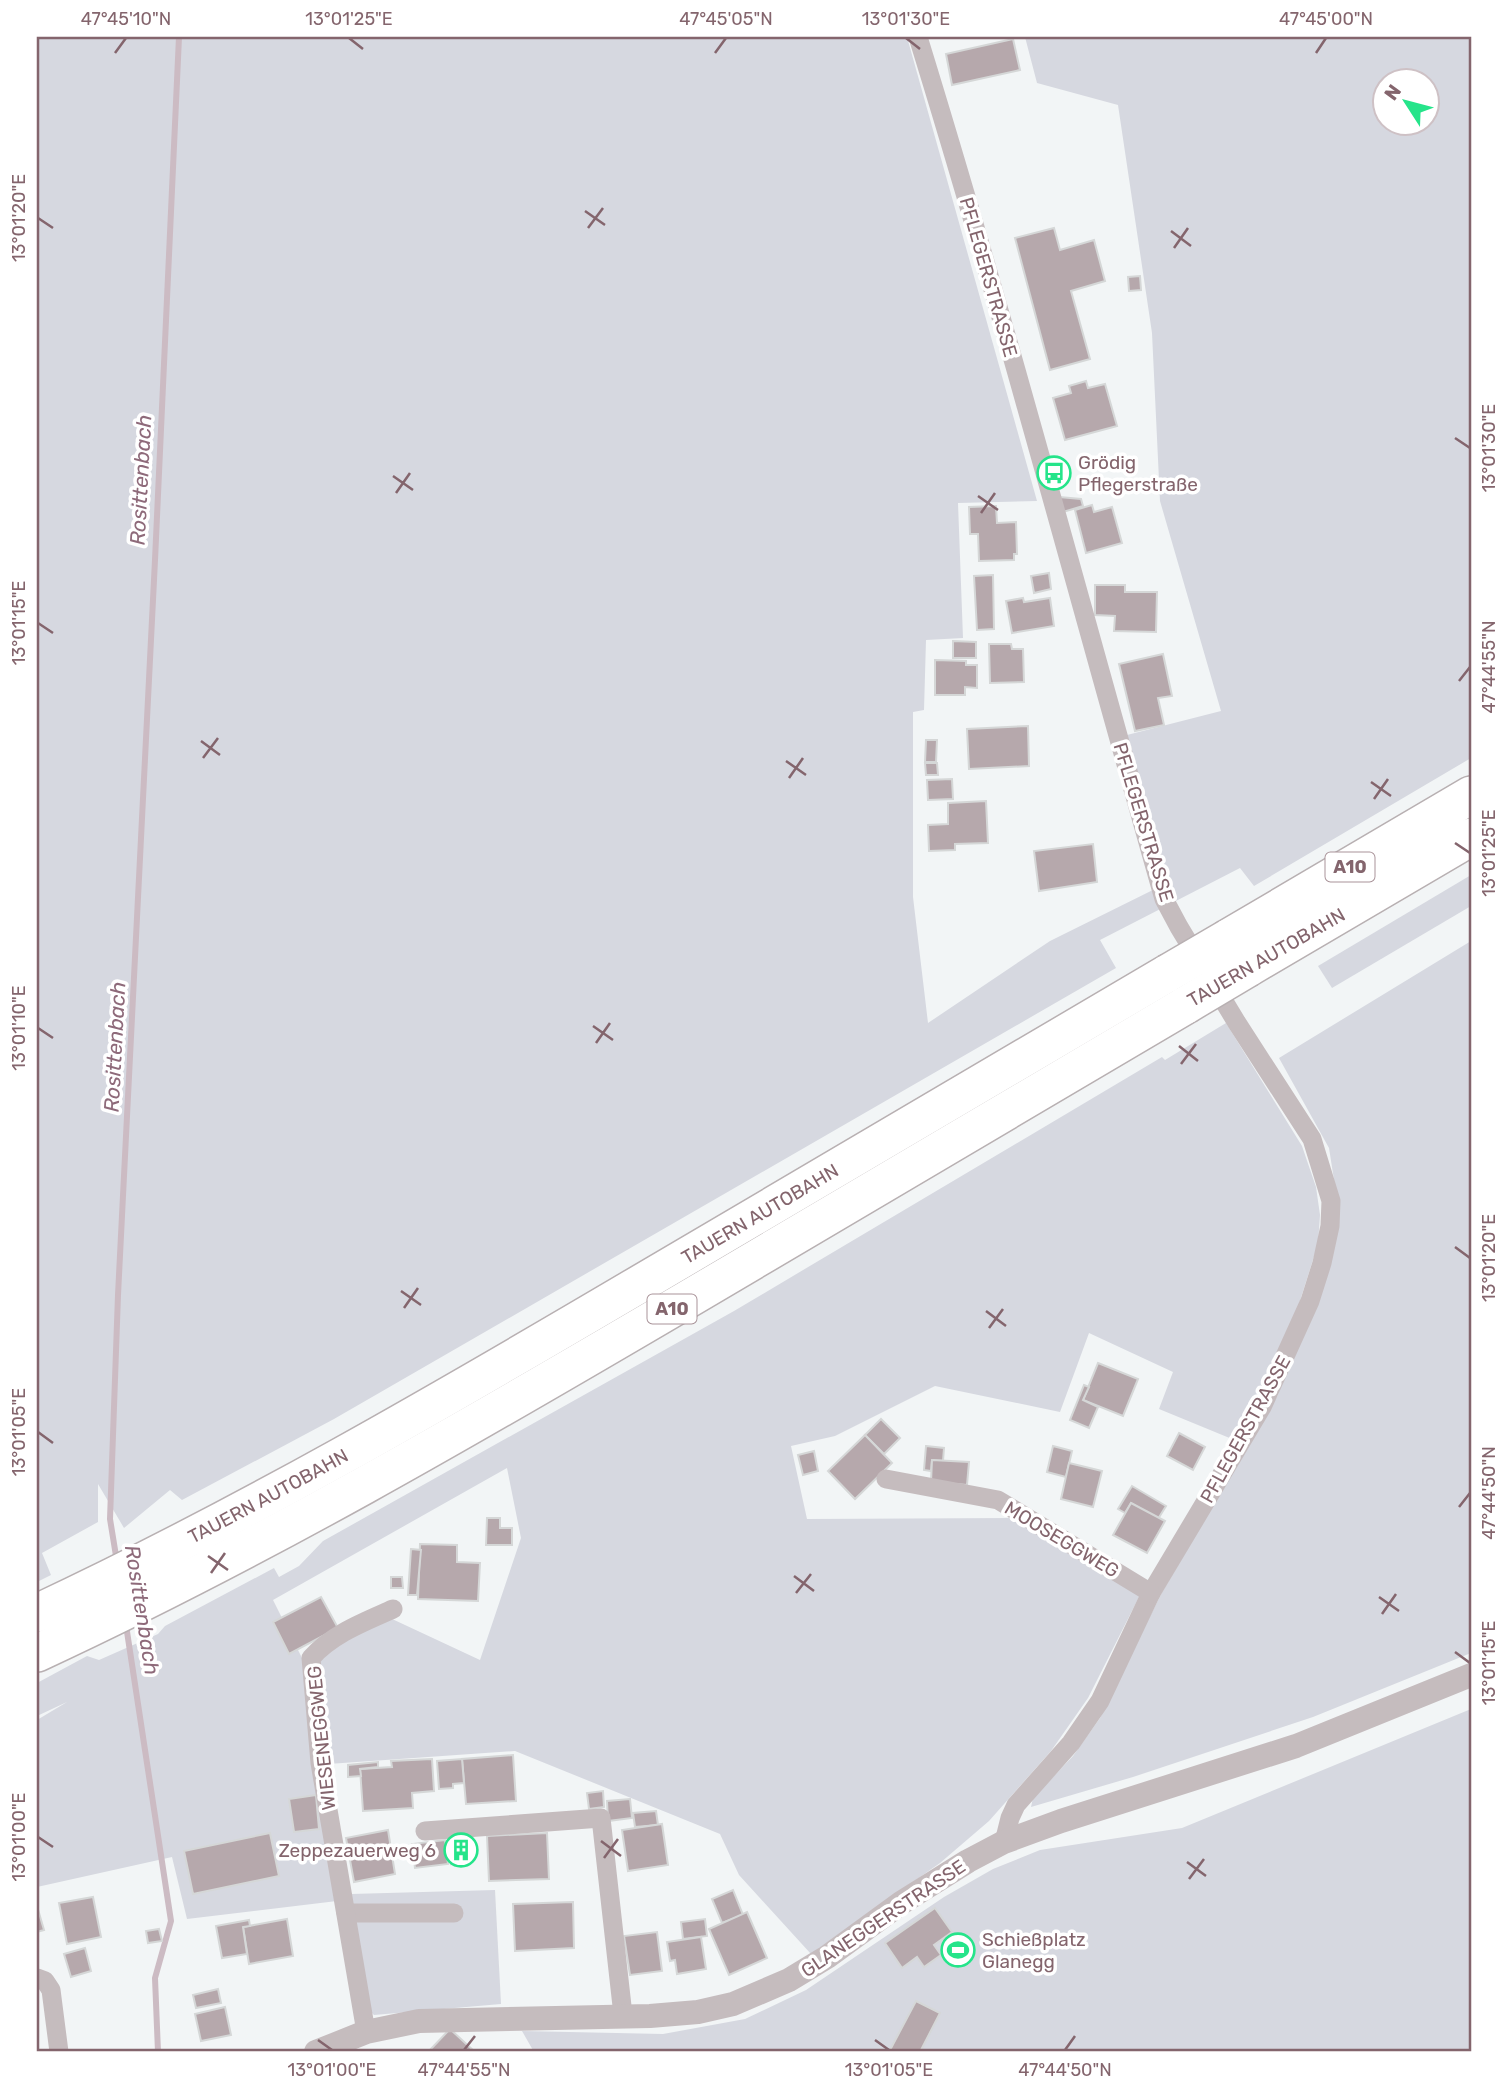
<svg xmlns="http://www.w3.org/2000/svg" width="1508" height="2089" viewBox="0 0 1508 2089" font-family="Rubik,sans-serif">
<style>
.green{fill:#d6d8e0;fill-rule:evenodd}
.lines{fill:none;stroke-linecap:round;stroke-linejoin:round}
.stream{stroke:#ccbbc3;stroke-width:6}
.building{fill:#b6a8ac;stroke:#d5d7d7;stroke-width:2}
.motorway-casing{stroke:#b8b0b2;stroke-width:40}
.minor{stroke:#c5bcbe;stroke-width:19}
.tertiary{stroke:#c5bcbe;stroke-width:24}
.motorway{stroke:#fff;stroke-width:37}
.motorway-bridge-casing{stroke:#b8b0b2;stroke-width:40;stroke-linecap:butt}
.motorway-bridge{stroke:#fff;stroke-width:37}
.ticks{fill:none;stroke:#84656d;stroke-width:2.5}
.labels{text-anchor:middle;stroke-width:7;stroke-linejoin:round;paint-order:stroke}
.shield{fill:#fff;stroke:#a99399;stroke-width:2}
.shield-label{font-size:18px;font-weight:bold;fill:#84656d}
.street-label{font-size:19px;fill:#84656d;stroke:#fff}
.poi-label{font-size:19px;fill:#84656d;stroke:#fff;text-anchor:start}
.water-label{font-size:21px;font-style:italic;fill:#8e6a7a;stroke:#fff}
.neatline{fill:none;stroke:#84656d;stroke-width:2.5}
.ticks-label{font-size:18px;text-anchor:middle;fill:#84656d}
</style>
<rect width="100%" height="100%" fill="#f2f5f6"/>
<!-- green -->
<g class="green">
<path d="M37 37H907L1037 501 958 503 963 638 926 640 924 710 913 712V897L928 1023 1050 941 1169 882 1127 735 1221 711 1160 501 1152 333 1118 105 1037 83 1025 37H1471V758L1254 886 1240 868 1100 940 1116 968 334 1419 182 1500 170 1490 124 1528 98 1484V1522L42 1553 51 1575 37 1582ZM1386 80H1428V122H1386Z"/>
<polygon points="1471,875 1471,906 1332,988 1318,966"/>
<polygon points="1471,941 1471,1653 1313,1717 1133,1777 1031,1807 1033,1798 1073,1756 1100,1718 1161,1594 1278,1395 1337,1199 1329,1148 1279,1058"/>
<path d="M1226 1023 1302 1146 1316 1187 1320 1215 1318 1244 1298 1307 1264 1383 1232 1439 1159 1409 1173 1372 1089 1333 1060 1412 935 1386 835 1436 791 1446 807 1519 1011 1518 1140 1595 1088 1698 1051 1751 989 1821 940 1863 811 1954 739 1875 720 1834 515 1751 314 1765 337 1901 187 1919 172 1857 37 1887V1720L67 1702 37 1716V1683L87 1656 99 1660 158 1634 165 1626 274 1568 279 1577 299 1566 323 1541 734 1311 1162 1057 1165 1060ZM507 1468 521 1538 480 1660 390 1618 302 1658 273 1600Z"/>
<polygon points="1471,1709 1471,2052 534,2052 522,2031 663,2034 745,2019 806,1990 944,1897 993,1869 1040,1850 1182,1828"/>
<polygon points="495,1890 501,2004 374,2015 367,2008 351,1894"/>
</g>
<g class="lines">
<!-- stream -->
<g class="stream">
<polyline points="117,1562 110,1519 118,1295 155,560 179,37"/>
<polyline points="126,1625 171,1921 155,1978 158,2052"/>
</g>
</g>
<!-- building -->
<g class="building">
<polygon points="1013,39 1020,70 952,85 946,54"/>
<polygon points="1054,228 1060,250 1094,240 1105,281 1071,291 1090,359 1050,370 1015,238"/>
<polygon points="1140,276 1141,290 1129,291 1128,277"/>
<polygon points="1086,381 1088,388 1105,384 1117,426 1065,440 1053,398 1071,393 1069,386"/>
<polygon points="1059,497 1081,499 1083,506 1063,512"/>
<polygon points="1092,505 1094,512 1112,507 1122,543 1086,553 1075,510"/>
<polygon points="996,506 997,523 1016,522 1017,554 1014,554 1014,560 979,561 978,534 970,534 969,507"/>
<polygon points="1049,573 1051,589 1034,593 1031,576"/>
<polygon points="993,575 994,629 977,630 974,576"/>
<polygon points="1095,585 1125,585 1125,592 1157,592 1156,632 1114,631 1115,616 1095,615"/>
<polygon points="1023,598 1024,602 1050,598 1054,626 1012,633 1006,601"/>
<polygon points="953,641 976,642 976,658 953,658"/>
<polygon points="989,644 1011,644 1012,649 1023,649 1024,682 990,683"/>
<polygon points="1163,654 1172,696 1158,698 1164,725 1135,731 1119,664"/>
<polygon points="935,660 966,661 966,665 977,665 977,688 965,687 965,695 935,695"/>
<polygon points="1028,726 1029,766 969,769 967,729"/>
<polygon points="926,740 937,740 936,762 925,762"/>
<polygon points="925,763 937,763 938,775 926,775"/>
<polygon points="952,779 953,799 928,800 927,780"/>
<polygon points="986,801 988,843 955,844 955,850 929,851 928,825 948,824 948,803"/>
<polygon points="1093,844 1097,882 1039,891 1034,851"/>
<polygon points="1098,1363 1138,1379 1123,1416 1083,1400"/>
<polygon points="1084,1385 1089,1387 1083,1400 1098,1407 1089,1428 1070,1420"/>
<polygon points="881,1419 900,1438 884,1454 865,1435"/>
<polygon points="1179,1433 1205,1447 1193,1470 1167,1456"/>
<polygon points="865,1435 892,1463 855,1499 828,1471"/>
<polygon points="926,1446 944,1448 943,1461 932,1460 931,1471 924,1470"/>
<polygon points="1053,1446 1072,1451 1066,1477 1047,1472"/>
<polygon points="814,1451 818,1471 803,1475 798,1455"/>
<polygon points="932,1460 969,1462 967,1485 931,1482"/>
<polygon points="1069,1463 1102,1471 1093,1507 1061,1499"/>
<polygon points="1132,1486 1166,1506 1158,1519 1131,1503 1125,1513 1118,1509"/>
<polygon points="1131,1503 1165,1521 1147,1553 1113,1535"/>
<polygon points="487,1518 500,1518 500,1528 512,1528 512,1545 486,1545"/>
<polygon points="420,1544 457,1545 457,1562 480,1563 478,1601 418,1599"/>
<polygon points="411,1549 421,1550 417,1595 408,1595"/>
<polygon points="391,1577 402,1577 403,1588 391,1588"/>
<polygon points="321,1597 338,1628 289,1654 273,1622"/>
<polygon points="513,1755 516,1801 466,1804 462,1759"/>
<polygon points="432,1759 434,1791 412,1793 413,1808 363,1811 360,1769 392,1767 391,1761"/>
<polygon points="462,1759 464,1783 453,1784 453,1788 439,1789 437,1761"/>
<polygon points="378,1762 378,1767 360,1769 361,1776 348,1777 348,1765"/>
<polygon points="603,1791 604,1807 589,1809 587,1793"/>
<polygon points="316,1795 319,1829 294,1832 289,1799"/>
<polygon points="630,1799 632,1818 608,1821 607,1801"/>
<polygon points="656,1811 658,1825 635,1827 633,1813"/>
<polygon points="662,1824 668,1865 628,1871 622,1830"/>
<polygon points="388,1830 395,1874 354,1882 346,1838"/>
<polygon points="270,1833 279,1876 193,1894 184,1851"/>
<polygon points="547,1833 549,1879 489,1881 487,1836"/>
<polygon points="472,1838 473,1861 451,1864 448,1839"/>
<polygon points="445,1840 448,1864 415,1868 412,1844"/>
<polygon points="733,1890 743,1915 722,1923 712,1899"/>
<polygon points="93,1897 101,1937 67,1944 59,1903"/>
<polygon points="573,1902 574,1948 515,1951 513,1904"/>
<polygon points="37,1906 44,1930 37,1932"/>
<polygon points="935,1908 952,1932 934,1945 941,1955 924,1967 917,1957 902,1968 885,1943"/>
<polygon points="747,1912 767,1958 729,1975 709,1929"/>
<polygon points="287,1919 293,1956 249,1964 243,1927"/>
<polygon points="705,1919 707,1936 683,1939 681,1922"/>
<polygon points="249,1920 250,1926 243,1927 247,1954 222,1958 216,1926"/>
<polygon points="159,1929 162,1941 148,1943 146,1931"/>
<polygon points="657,1932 662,1971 630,1975 624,1936"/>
<polygon points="701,1937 706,1969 677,1974 675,1960 670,1961 667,1942"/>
<polygon points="85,1948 91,1971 71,1977 64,1954"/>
<polygon points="218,1989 221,2003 196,2008 193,1995"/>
<polygon points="916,2001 940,2013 920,2052 889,2052"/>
<polygon points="225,2007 231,2035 201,2041 195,2014"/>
<polygon points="450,2029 475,2052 428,2052"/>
</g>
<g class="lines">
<defs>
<g id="motorway">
<polyline points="1228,938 1471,795"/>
<polyline points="1248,968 1471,837"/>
<path id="s1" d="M37 1613C242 1517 438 1403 633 1288 812 1183 990 1078 1168 973"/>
<path d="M37 1653C259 1550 472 1426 683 1302 851 1203 1018 1104 1186 1005"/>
</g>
</defs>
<!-- motorway casing -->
<use href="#motorway" class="motorway-casing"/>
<!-- minor -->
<g class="minor">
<path d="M918 37C1006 322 1082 611 1164 899L1179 927 1237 1023 1312 1139 1331 1201 1330 1226 1322 1263 1310 1301 1262 1407 1151 1593 1100 1701 1071 1743 1016 1805 1010 1818 1004 1842"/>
<polyline points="886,1479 998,1500 1151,1593"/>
<polyline points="425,1831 601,1818 623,2015"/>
<polyline points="346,1913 454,1913"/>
<polyline points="37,1978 45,1981 51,1990 59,2052"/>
<path d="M366 2032 320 1763 311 1658C332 1634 364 1622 393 1609"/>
</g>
<!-- tertiary -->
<polyline class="tertiary" points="316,2052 366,2032 419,2021 650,2016 698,2012 733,2004 789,1980 827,1957 901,1903 968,1861 1004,1842 1061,1821 1296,1746 1471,1675"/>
<!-- motorway -->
<use href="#motorway" class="motorway"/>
<defs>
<g id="motorway-bridge">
<polyline points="1168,973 1228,938"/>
<polyline points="1186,1005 1248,968"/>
</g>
</defs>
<!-- motorway-bridge casing -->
<use href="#motorway-bridge" class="motorway-bridge-casing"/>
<!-- motorway-bridge -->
<use href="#motorway-bridge" class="motorway-bridge"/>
</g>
<!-- ticks -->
<path class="ticks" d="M349 38 363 49M906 38 920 49M115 53 126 38M715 53 726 38M1316 53 1326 38M585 211 605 225M38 218 53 228M588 228 603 208M1171 231 1191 246M1174 248 1188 228M1455 438 1470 448M393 476 413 490M396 493 410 473M978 496 998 510M981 513 995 493M38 623 53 633M1459 681 1470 667M201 741 220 755M203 758 218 738M786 761 806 775M789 778 803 758M1371 782 1391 796M1374 799 1388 779M1455 843 1470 853M593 1026 613 1040M38 1028 53 1038M596 1043 610 1023M1179 1046 1198 1061M1181 1064 1196 1044M1455 1247 1470 1258M401 1291 421 1305M404 1308 418 1288M986 1311 1006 1326M989 1328 1003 1309M38 1432 53 1443M1459 1507 1470 1493M208 1556 228 1570M211 1573 225 1553M794 1576 814 1591M796 1593 811 1574M1379 1597 1399 1611M1382 1614 1396 1594M1455 1652 1470 1663M38 1837 53 1847M601 1841 621 1856M604 1858 618 1839M1187 1862 1206 1876M1189 1879 1204 1859M318 2040 332 2050M875 2040 889 2050M464 2050 475 2036M1065 2050 1075 2036"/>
<!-- icons -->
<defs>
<symbol id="bus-ring" viewBox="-11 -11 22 22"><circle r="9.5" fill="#fff" stroke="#25e48a" stroke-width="1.5"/><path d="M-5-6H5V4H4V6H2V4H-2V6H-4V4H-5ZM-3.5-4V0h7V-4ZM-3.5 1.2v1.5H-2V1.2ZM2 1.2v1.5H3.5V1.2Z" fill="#25e48a"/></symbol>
<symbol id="building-ring" viewBox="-11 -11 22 22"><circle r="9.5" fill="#fff" stroke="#25e48a" stroke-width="1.5"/><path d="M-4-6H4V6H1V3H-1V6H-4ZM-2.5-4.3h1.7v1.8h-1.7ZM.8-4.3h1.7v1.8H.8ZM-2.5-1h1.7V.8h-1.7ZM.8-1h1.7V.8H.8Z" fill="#25e48a"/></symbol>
<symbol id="stadium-ring" viewBox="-11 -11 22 22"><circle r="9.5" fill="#fff" stroke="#25e48a" stroke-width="1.5"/><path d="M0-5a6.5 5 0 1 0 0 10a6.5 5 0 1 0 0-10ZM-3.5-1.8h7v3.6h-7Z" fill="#25e48a"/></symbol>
</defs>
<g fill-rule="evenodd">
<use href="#bus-ring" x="1035" y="454" width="38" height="38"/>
<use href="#building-ring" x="442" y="1831" width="38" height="38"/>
<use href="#stadium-ring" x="939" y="1931" width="38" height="38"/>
</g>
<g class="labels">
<!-- shield labels -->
<g class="shield">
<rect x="1325.5" y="852.5" width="49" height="29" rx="5"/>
<rect x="647.5" y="1294.5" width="49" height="29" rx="5"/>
</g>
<g class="shield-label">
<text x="1350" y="873">A10</text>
<text x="672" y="1315">A10</text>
</g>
<!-- street labels -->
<g class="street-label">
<text transform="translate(989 277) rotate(74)" y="7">PFLEGERSTRASSE</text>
<text transform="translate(1144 822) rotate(73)" y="7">PFLEGERSTRASSE</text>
<text transform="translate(1266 957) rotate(-30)" y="7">TAUERN AUTOBAHN</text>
<text dy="7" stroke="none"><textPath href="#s1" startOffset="826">TAUERN AUTOBAHN</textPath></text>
<text transform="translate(1245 1429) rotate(-61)" y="7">PFLEGERSTRASSE</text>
<text dy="7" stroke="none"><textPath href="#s1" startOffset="259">TAUERN AUTOBAHN</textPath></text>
<text transform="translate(1062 1539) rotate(31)" y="7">MOOSEGGWEG</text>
<text transform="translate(321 1738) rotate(-96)" y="7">WIESENEGGWEG</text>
<text transform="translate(883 1918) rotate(-34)" y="7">GLANEGGERSTRASSE</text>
</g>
<!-- poi labels -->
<g class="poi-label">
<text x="1078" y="469">Grödig<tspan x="1078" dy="22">Pflegerstraße</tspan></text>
<text x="436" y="1857" text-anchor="end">Zeppezauerweg 6</text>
<text x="982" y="1946">Schießplatz<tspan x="982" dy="22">Glanegg</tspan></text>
</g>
<!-- water labels -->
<g class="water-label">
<text transform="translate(141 480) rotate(-87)" y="7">Rosittenbach</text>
<text transform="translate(115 1047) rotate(-87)" y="7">Rosittenbach</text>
<text transform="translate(142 1610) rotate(81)" y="7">Rosittenbach</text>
</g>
</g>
<!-- border -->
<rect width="1508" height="2089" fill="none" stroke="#ffffff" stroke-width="77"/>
<!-- north arrow -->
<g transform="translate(1406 102) rotate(306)"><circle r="33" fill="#ffffff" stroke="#cec1c5" stroke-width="2"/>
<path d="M0-5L12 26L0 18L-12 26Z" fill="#25e48a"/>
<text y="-10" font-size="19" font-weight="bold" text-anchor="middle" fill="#84656d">N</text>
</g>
<rect x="38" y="38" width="1432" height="2012" class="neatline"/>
<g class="ticks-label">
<text x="126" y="25">47°45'10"N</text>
<text x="349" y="25">13°01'25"E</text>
<text x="726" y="25">47°45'05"N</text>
<text x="906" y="25">13°01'30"E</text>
<text x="1326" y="25">47°45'00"N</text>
<text transform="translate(19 218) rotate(-90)" y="6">13°01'20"E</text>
<text transform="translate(1489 448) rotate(-90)" y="6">13°01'30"E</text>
<text transform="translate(19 623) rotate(-90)" y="6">13°01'15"E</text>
<text transform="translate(1489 667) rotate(-90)" y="6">47°44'55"N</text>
<text transform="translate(1489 853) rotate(-90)" y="6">13°01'25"E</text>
<text transform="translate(19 1028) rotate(-90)" y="6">13°01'10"E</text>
<text transform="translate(1489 1258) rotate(-90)" y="6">13°01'20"E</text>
<text transform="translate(19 1432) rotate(-90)" y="6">13°01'05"E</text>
<text transform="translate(1489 1493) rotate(-90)" y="6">47°44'50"N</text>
<text transform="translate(1489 1663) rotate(-90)" y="6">13°01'15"E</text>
<text transform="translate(19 1837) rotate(-90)" y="6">13°01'00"E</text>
<text x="332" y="2076">13°01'00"E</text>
<text x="464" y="2076">47°44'55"N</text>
<text x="889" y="2076">13°01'05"E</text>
<text x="1065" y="2076">47°44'50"N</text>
</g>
</svg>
